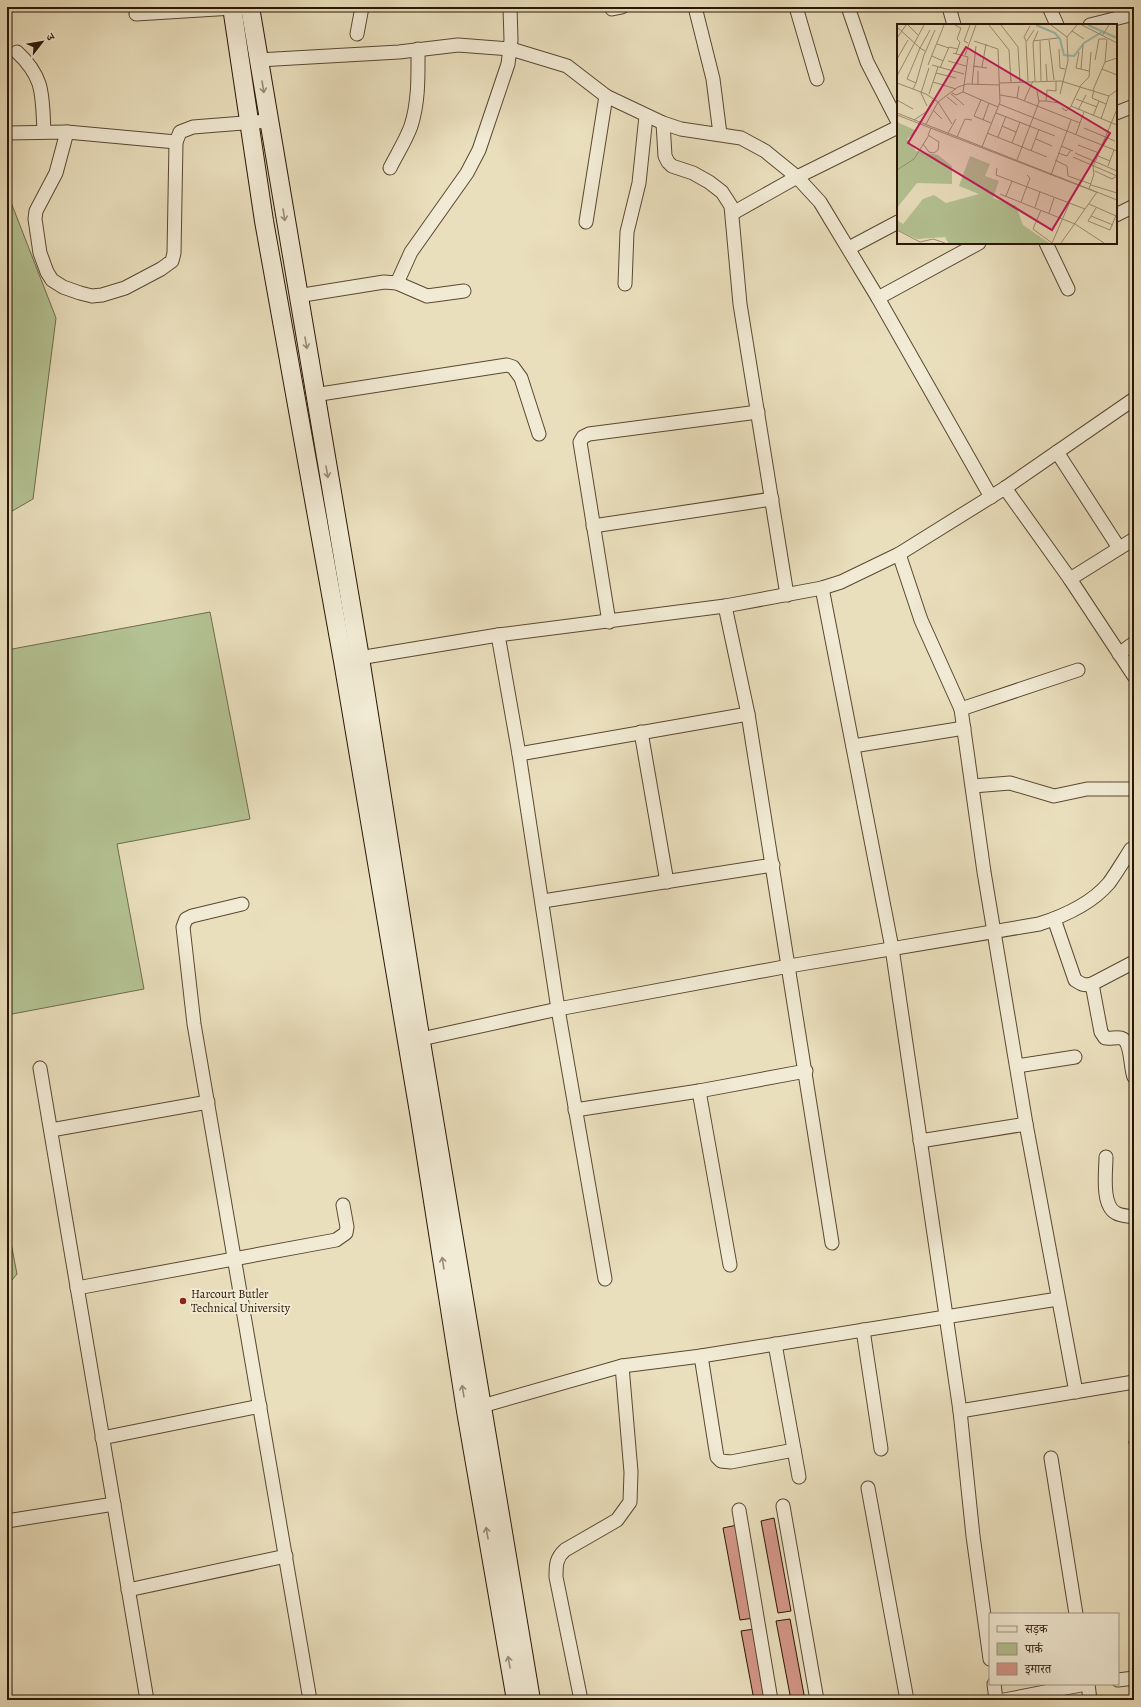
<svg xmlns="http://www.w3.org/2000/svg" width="1141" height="1707" viewBox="0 0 1141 1707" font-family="Alegreya,'Noto Serif Devanagari',serif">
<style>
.green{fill:#b4c293;stroke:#6f6c4c}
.building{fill:#d59889;stroke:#2a1605}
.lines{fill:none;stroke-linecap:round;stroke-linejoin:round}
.street-casing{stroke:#5a4833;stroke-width:15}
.secondary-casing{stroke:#2a1605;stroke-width:20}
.street{stroke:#f1ead4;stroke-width:13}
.secondary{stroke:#f1ead4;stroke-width:18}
.oneway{stroke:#978b77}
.poi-dot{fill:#8f2418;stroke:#f1ead4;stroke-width:1.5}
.labels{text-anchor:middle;stroke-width:4;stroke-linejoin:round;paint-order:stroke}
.poi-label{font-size:12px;fill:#2a1605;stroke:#f1ead4;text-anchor:start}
.inset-river{fill:none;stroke:#98bdaf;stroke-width:2}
.inset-road{fill:none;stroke:#9d8f73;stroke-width:1}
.view{fill:#c2185b;fill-opacity:0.15;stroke:#c2185b;stroke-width:2}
.inset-edge{fill:none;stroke:#2a1605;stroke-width:2}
</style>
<rect width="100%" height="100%" fill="#eadfbd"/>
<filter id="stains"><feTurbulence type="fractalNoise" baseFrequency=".005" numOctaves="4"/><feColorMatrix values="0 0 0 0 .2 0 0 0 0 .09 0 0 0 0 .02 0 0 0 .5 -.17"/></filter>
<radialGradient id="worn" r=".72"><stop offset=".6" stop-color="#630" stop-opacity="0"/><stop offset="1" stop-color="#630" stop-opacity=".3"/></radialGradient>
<!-- green -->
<g class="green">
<polygon points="7,192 56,318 33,499 7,514"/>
<polygon points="210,612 250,819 117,844 144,989 7,1015 7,650"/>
<polygon points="7,1222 17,1274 7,1286"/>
</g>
<!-- building -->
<g class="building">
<polygon points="1129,1441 1134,1441 1134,1459 1131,1459"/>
<polygon points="774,1518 791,1611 778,1613 761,1521"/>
<polygon points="737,1525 754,1618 740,1620 723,1528"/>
<polygon points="790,1619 805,1700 791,1700 776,1621"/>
<polygon points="754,1629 767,1700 754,1700 741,1631"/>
</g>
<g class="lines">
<defs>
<g id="street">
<polyline points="695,7 713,79 720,134"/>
<polyline points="796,7 817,79"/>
<polyline points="848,7 867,62 898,122"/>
<polyline points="949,7 954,25"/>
<polyline points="1049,7 1057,25"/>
<polyline points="612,9 622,7"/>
<polyline points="136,14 233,8"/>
<polyline points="1090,25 1134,14"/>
<polyline points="357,34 362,7"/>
<path d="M17 52C45 78 42 96 44 132"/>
<polyline points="258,60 399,52 458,45 511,49 567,66 606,96 663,123 681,129 741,138 765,151 797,177 820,202 878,298 991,497"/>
<polyline points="1116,113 1134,106"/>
<polyline points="663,123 665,156 668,162 672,166 693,173 709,182 722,192 731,206 740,304 787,595"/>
<polyline points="67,132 56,173 36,211 35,219 40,253 47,272 52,280 63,287 80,293 92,296 102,295 125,288 161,269 172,261 174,253 176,142 180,132 193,127 268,121"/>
<polyline points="7,133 67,132 176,142"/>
<path d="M390 168C397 154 406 140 411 126 419 101 418 75 418 49"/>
<polyline points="733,213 797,177 898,127"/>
<polyline points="1116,215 1134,206"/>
<polyline points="586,222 606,96"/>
<polyline points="1046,243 1068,289"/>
<polyline points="849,248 898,222"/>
<polyline points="397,283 411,252 467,173 479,150 508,64 511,40 510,7"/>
<polyline points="625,284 627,232 639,183 646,116"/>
<polyline points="297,296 384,282 397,283 427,296 464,291"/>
<polyline points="878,298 979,243"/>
<polyline points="314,395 507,365 513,367 521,378 539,434"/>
<polyline points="1057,452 1119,548"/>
<polyline points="1005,488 1070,579 1134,676"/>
<polyline points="593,526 772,499"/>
<polyline points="899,554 921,620 961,709 984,872 1026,1124 1076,1392"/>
<polyline points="1070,579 1134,539"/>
<polyline points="822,588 892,948 960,1411 973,1536 990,1659"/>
<polyline points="725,606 748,714 832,1243"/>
<polyline points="609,622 580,442 583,437 589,434 758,412"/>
<polyline points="498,635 519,754 558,1009 605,1279"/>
<polyline points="1119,654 1134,643"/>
<polyline points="353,659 498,635 725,606 822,588 841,582 899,554 1005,488 1134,399"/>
<polyline points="961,709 1078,670"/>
<polyline points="641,732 667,882"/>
<polyline points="853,746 964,728"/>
<polyline points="519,754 748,714"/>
<polyline points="973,786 1010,783 1054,796 1087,789 1134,789"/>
<polyline points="543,901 773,865"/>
<polyline points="242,904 192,916 186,919 183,927 194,1024 310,1700"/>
<path d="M1054 919 1075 980C1081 984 1084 986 1092 984L1134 962"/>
<path d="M1092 984 1101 1032 1105 1038C1110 1039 1116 1037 1121 1038 1132 1041 1130 1068 1134 1077"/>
<path d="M412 1041 558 1009 789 966 1039 924C1064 916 1092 903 1109 883 1117 872 1124 860 1131 849"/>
<polyline points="1017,1066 1075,1057"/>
<polyline points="40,1068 147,1700"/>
<polyline points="699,1091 730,1265"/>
<polyline points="575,1110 699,1091 806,1071"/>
<polyline points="51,1130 208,1102"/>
<polyline points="920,1141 1026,1124"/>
<path d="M1106 1157C1106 1171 1101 1205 1116 1213 1121 1216 1128 1216 1134 1217"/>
<polyline points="77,1288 336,1240 346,1233 347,1227 343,1205"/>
<polyline points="863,1330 881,1449"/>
<polyline points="775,1344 799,1477"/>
<polyline points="701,1356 717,1457 721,1461 731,1462 794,1450"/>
<polyline points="475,1408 622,1366 701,1356 1058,1299"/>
<polyline points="960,1411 1134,1382"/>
<polyline points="102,1438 260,1406"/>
<polyline points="1051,1458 1076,1614"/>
<polyline points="868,1488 907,1700"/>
<polyline points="783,1506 817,1700"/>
<polyline points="739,1510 771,1700"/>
<polyline points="7,1521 114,1504"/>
<polyline points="128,1590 286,1556"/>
<polyline points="1118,1680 1134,1678"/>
<polyline points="994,1684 996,1700"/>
<polyline points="1088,1684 1090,1700"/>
<path d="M581 1700 556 1577C556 1565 556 1558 565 1550L617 1520 630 1502 631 1472 622 1366"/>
<polyline points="1004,1700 1086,1684"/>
</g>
<g id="secondary">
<polyline points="232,7 264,221 343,661 420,1118 466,1411 516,1700"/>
<polyline points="250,7 360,658 418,1024 531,1700"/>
</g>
</defs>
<!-- street casing -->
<use href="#street" class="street-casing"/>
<!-- secondary casing -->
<use href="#secondary" class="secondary-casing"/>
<!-- street -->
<use href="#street" class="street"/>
<!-- secondary -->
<use href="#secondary" class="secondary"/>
</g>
<!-- one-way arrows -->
<defs><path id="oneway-shaft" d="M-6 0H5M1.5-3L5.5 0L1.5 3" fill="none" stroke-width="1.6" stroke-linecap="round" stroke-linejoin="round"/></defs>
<g class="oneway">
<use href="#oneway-shaft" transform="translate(263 87) rotate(81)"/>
<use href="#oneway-shaft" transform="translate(284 215) rotate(81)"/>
<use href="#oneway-shaft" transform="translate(306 343) rotate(80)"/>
<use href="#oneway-shaft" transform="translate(327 472) rotate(80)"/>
<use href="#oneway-shaft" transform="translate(443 1263) rotate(-99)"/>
<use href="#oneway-shaft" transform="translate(463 1391) rotate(-99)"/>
<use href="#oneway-shaft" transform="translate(487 1533) rotate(-100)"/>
<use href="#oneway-shaft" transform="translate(509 1662) rotate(-100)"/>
</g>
<!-- markers -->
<circle class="poi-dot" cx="183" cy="1301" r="4"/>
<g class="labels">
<!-- poi labels -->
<g class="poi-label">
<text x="191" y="1298">Harcourt Butler<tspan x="191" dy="14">Technical University</tspan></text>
</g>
</g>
<!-- overview -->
<g transform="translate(897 24)">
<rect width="220" height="220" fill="#eadfbd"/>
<path d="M0 98 20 107 10 115 19 127 41 131 55 142V160L20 159 0 184ZM73 132 93 140 88 152 102 157 96 174 119 182 126 201 152 219H51L48 213 20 215 0 206V196L6 200 26 175 37 171 49 179 82 170 62 162Z" fill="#b4c293"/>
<path class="inset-river" d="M139 1 158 9 163 15 167 31 177 32 187 19 205 8M191 1 220 14"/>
<path class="inset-road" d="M11 1 21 11M58 1 64 4 60 15 63 18 59 30M92 1 112 26 114 58M104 1 121 23 123 58M154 1 170 13 180 1M185 1 220 19M0 3 23 24 10 55 19 59 16 65 0 59M175 7 187 15M205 12 212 1M0 14 9 1M152 16 157 56M77 17 101 25 103 78 85 123M129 17 127 13 133 2M136 17 161 14M143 17 144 57M71 19 67 17 73 1M40 20 52 24M162 25 163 44 168 45M28 27 23 24 33 6M182 28 179 44 192 47M194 28 192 53 184 61 174 82 220 101M56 29 71 33 66 68M68 31 79 1M35 32 46 37M0 35 11 16M198 36 202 15H209M51 37 69 42M208 38 210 15M149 40 150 57M31 41 47 1M35 41 67 50M76 42 90 44M85 43 89 20M43 44 52 23 61 25M184 45 186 21M205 45 220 51M39 49 59 54M0 52 27 1M131 57 129 18 137 6M138 57 136 19 141 7M36 58 59 65M19 59 27 31 38 6M103 59 164 57 212 72 220 66M75 60 79 22M81 60V47M16 65 29 70 41 78 55 100M196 66 208 38 220 34M197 66 195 74 209 80M55 69 59 71 66 68 101 83M32 70 41 43M54 70 67 81M163 70 171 37 170 13M103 71 120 74 183 99M50 73 60 81M120 74 122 62M179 75 200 83M0 76 16 85M84 76 77 92 94 99M127 77 136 57M142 77H149L150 66 159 67V57M149 77 162 79M102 80 220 127M30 82 24 69 32 44M165 84 169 87 174 82M36 86 45 95M181 86 189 71M0 89 220 176M99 89 158 112M0 91 199 168M196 92 202 77M204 95 212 72M17 96 29 88 36 76M86 96 92 79M29 100 41 78 61 63 70 60 103 61M105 102 119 108M187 104 218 117M51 109 59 95M90 109 150 133M179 110 187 88M60 113 68 95 75 96M101 113 109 92M139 115 155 122M115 119 123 98M26 120 32 128 37 129 41 126 42 118 31 111 34 104M181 121 202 129M164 122 176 127M134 127 142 105M161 129 170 132 174 126M178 129 220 147M201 132 213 137M176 133 220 152M120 136 142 78 140 67M158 136 170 142 171 152 194 160M211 142 217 126M100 144 99 151 188 185M0 146 17 135 32 111M198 147 215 155 220 152M154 151 174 96M194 161 220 169M192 165 197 150 196 143 220 85M103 170 178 200 207 219M109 172 115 157M124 178 133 154 130 151M192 180 219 192M138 183 143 168M199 184 191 197 213 206 220 189M144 186 136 205 155 219M152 189 157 174M194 192 216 201M0 206 23 218 36 215 48 219M155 219 172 180M164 219 200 168"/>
<path class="view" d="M69 23 213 109 155 206 11 119Z"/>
<rect width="220" height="220" class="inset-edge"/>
</g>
<!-- margin -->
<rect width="1141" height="1707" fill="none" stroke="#eadfbd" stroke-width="24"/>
<rect x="8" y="8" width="1125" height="1691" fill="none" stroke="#2a1605" stroke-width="2"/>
<rect x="12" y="12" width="1117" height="1683" fill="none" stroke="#2a1605"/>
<!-- legend -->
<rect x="989" y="1613" width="130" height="72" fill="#f1ead4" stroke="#a19581"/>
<rect x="997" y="1626" width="20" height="6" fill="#f1ead4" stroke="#a19581"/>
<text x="1025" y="1633" font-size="12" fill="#2a1605">सड़क</text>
<rect x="997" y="1643" width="20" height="12" fill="#b4c293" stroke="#a19581"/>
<text x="1025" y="1653" font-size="12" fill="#2a1605">पार्क</text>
<rect x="997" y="1663" width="20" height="12" fill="#d59889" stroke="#a19581"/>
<text x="1025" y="1673" font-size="12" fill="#2a1605">इमारत</text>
<!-- north arrow -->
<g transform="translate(42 42) rotate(59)" stroke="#f1ead4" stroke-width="3" paint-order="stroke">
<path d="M0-3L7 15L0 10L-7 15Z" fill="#2a1605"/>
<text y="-6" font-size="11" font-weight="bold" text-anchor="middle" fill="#2a1605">उ</text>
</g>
<rect width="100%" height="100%" filter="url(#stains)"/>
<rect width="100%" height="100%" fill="url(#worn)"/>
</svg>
